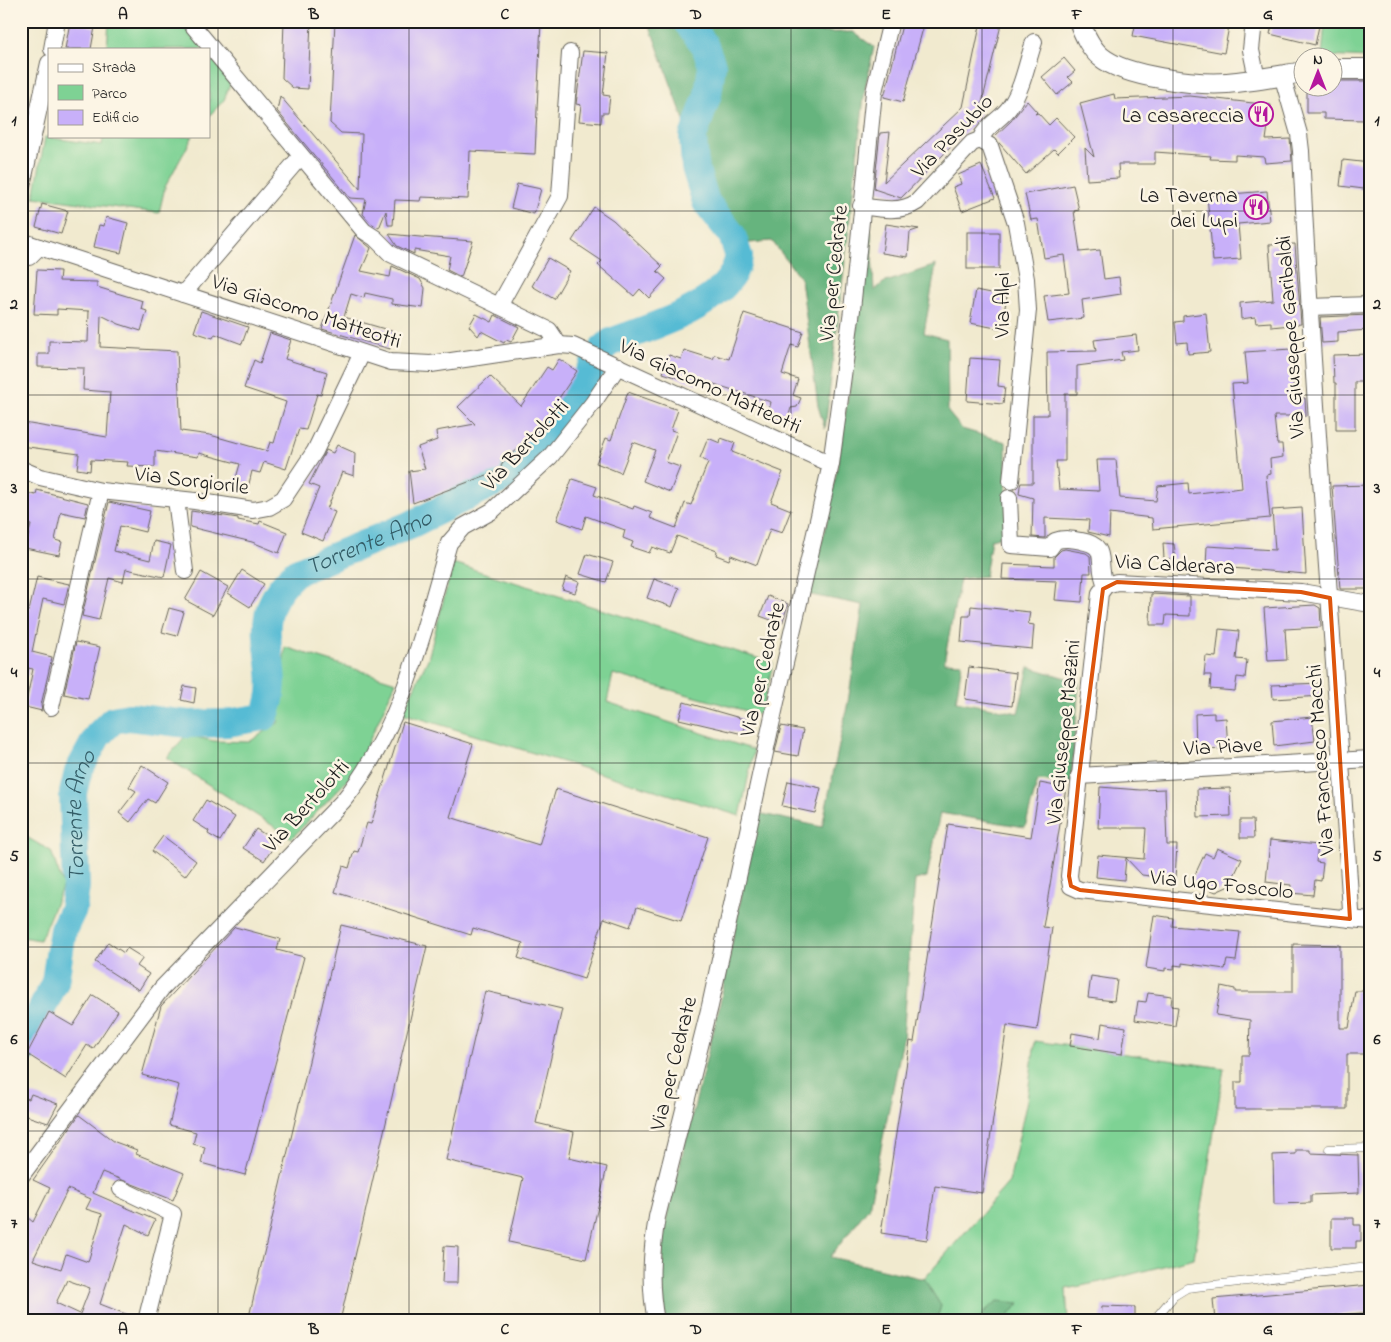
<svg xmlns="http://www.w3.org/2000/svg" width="1391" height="1342" viewBox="0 0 1391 1342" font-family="'Indie Flower',sans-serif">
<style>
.green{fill:#7ed294;stroke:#4d7758}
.forest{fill:#66b47e;stroke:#41684d}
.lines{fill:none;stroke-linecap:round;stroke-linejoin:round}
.river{stroke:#56bbd4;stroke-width:28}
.building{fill:#c8b0f9;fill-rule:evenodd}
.service-casing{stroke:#67645b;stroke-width:9}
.minor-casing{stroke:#67645b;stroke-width:18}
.tertiary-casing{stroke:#67645b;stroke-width:22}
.service{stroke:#fff;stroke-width:8}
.minor{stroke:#fff;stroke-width:16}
.tertiary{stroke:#fff;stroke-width:20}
.marked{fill:none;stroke:#de560d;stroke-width:4;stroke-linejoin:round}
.grid{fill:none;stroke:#1c1c1c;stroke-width:1;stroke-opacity:0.55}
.labels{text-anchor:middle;stroke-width:5;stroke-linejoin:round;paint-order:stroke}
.poi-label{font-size:22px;fill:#1c1c1c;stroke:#fcf5e5;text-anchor:end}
.street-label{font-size:22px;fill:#1c1c1c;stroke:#fcf5e5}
.water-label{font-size:24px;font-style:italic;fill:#335c66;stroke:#fcf5e5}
.neatline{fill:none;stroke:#1c1c1c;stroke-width:2}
.grid-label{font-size:16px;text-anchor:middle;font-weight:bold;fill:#1c1c1c}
</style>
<rect width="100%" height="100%" fill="#fcf5e5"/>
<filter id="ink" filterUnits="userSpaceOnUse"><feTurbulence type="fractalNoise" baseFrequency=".02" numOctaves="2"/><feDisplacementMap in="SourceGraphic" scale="10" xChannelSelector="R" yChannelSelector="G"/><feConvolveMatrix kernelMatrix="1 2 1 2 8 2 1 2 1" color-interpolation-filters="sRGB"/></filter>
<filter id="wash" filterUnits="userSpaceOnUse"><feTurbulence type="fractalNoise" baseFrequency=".0096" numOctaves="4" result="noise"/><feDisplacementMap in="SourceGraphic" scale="20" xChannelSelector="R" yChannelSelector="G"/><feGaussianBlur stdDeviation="1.12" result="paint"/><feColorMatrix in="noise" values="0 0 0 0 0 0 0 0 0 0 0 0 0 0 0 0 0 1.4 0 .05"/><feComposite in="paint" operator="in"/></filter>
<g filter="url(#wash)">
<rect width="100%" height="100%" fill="#f1eacf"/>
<!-- green -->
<g class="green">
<polygon points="109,21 182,21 204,49 107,49"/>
<polygon points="1325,21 1370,21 1370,58 1322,56"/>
<polygon points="209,54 231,81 224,100 209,116"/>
<polygon points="103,136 193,136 165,187 159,213 34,197 45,137 102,145"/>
<polygon points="453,563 773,663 761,715 613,674 607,702 754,750 740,816 402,713 428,659"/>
<polygon points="285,647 396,682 355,772 292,838 167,758 186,735 214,741 249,742 278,723"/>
<polygon points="21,834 51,851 63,885 40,940 21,937"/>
<polygon points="1035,1041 1224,1068 1194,1258 1105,1281 1066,1289 1068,1321 1005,1321 1019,1303 986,1310 979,1321 936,1321 941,1306 924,1279 1009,1182 1027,1100"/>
</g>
<!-- forest -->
<g class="forest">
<polygon points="582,21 746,21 750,28 773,33 853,32 874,47 865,89 825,429 818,406 801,279 772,241 749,243 703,172 649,24 582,23"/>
<path d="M867 227 871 232 874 291 883 283 936 265 924 333 947 339 948 412 962 429 1006 442 1007 535 991 539 985 576 960 579 944 662 962 663 956 701 1018 713 1029 667 1079 682 1071 783 1038 780 1025 827 940 813 927 877 915 880 903 1039 869 1207 830 1257 924 1279 941 1306 936 1321H666C661 1285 661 1252 667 1216L719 1008 758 813 822 827 848 702 863 605 806 594 825 531 837 469 854 356Z"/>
<polygon points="998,1301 1019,1303 1005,1321 979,1321 986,1310"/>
</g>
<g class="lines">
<!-- river -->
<path class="river" id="s1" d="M21 1052 55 982 63 930 73 909 76 886 73 793 78 772 98 735 113 720 129 717 188 724 227 723 264 717C290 664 237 624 296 572L412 524 508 476 560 422 603 349 611 342C649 327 710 311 732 275 735 270 737 263 739 257L732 235 706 202 695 167 693 137 708 94 712 65 704 44 686 21"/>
</g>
<g id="blocks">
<!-- building -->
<g class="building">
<polygon points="284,21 311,21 308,89 293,88 282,78"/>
<polygon points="335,21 541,21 535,154 470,151 468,199 421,197 420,201 395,200 393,225 388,225 386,211 379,228 371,223 363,214 366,199 350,198 277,111 280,96 360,189 362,134 341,133 330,123"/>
<polygon points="903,21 925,21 903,102 884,97"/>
<polygon points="981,21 1002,21 978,119 901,198 874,189 880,133 890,132 884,182 963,107"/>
<polygon points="1136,21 1230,21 1224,53 1133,36"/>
<polygon points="1273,21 1320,21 1315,45 1270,34"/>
<polygon points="70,22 95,27 91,49 65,49"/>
<polygon points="583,51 608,53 603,95 610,96 608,113 602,113 601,123 579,121 581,105 576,104"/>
<polygon points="1064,58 1075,71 1068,77 1073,82 1057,95 1042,77"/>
<polygon points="1335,81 1370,81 1370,110 1364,110 1364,120 1324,119 1324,113 1307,113 1307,88 1335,87"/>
<polygon points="1114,94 1115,99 1190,96 1271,105 1266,140 1290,139 1292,161 1265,163 1264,157 1235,155 1235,160 1210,159 1211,156 1155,152 1155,164 1118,164 1119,178 1087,180 1085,148 1094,157 1080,103"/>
<polygon points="1027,101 1037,112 1035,114 1038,113 1049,125 1056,118 1074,137 1058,153 1054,149 1026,174 994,137 1011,121"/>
<polygon points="1343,160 1370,163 1370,180 1365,180 1364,189 1340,186"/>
<polygon points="981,165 995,198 962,211 953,187 961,184 958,175"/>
<polygon points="517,184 541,189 534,214 511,208"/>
<polygon points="1073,185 1079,210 1074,211 1080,252 1100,250 1104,279 1119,277 1121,294 1082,300 1084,318 1048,322 1044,296 1069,293 1064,255 1044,258 1038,219 1031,220 1025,194"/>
<polygon points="1267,191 1270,221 1238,224 1241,259 1213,261 1207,196"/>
<polygon points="42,204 68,211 61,234 36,227"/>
<polygon points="594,207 613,220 662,266 657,271 666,279 649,298 640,289 634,296 598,265 602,261 572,241"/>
<polygon points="106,217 128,223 121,253 94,247 99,225 104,226"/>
<polygon points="886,224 919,229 910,232 908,257 882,253"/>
<rect x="967" y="232" width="32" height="37"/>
<polygon points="389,234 420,237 473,241 461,277 447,270 450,256 414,250 414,254 397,246"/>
<polygon points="355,235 371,248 361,271 390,277 392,266 420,279 425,288 423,308 392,304 392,299 365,293 364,298 351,294 344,317 395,332 390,349 322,329"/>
<polygon points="1295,244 1301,324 1271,327 1271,322 1256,323 1255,317 1241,319 1240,303 1273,300 1269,245"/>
<polygon points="548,258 570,271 554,299 532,286"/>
<polygon points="37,270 60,271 59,281 97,282 97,287 143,301 141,309 147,311 141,331 119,324 101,315 100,347 177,351 181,431 210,435 267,451 270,442 274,443 286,402 244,388 254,360 260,363 270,333 291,340 285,359 327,372 321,395 317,394 306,430 299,429 286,469 264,462 260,473 252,471 248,488 234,485 240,464 199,453 198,457 155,451 155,467 127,466 128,462 91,460 90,471 77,469 79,454 21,446 24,423 107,437 110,392 83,390 84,368 38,367 38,354 49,354 49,341 88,342 89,311 57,309 57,315 34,314"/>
<polygon points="976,290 1007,296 1001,329 970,323"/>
<polygon points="201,311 248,327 242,344 215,334 213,338 194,332"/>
<polygon points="744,313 803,332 798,347 791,345 782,374 798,379 793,395 801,398 797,407 791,408 788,419 768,414 771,402 698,379 697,384 663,373 669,355 681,359 684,350 713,359 715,355 729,359"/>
<polygon points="1206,313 1210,352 1188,354 1187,342 1177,343 1175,322 1183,321 1183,316"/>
<polygon points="476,314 492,322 495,315 519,327 511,342 506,340 504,343 481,331 478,336 469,326"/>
<polygon points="1370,315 1370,330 1338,332 1338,342 1322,343 1320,317"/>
<polygon points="1136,335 1138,350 1121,352 1123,360 1077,366 1077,394 1065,394 1065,461 1056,461 1059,489 1099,491 1097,460 1116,460 1120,498 1156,501 1158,486 1188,483 1189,494 1242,488 1232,384 1248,383 1245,352 1291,349 1294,398 1305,398 1306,416 1274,416 1277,444 1282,444 1283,457 1270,459 1271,474 1266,475 1270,518 1153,529 1152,518 1110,513 1109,537 1088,532 1089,520 1045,518 1045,538 1032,537 1033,498 1019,494 1020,486 1021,483 1033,483 1033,415 1048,415 1047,352 1096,351 1094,340"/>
<polygon points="1370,354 1370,382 1355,382 1355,430 1336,430 1336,383 1334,383 1333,355"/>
<polygon points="970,358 1000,360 998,386 1005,387 1003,404 967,401"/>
<polygon points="559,359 577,371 536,433 502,463 500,470 413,503 409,471 425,469 418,447 437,440 436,431 475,424 458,407 490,376 521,406 547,367 552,370"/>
<polygon points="628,392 678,410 671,430 677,432 666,462 680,467 670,492 643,481 655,450 633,442 621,473 596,463 606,438 611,440"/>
<polygon points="708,438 720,443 721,438 735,443 732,452 783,472 771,502 791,510 782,533 770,529 757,565 731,555 729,560 716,555 717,551 677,536 670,553 652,547 649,553 631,547 633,542 623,538 625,530 586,516 582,529 557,520 572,479 597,487 594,495 633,509 634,506 652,513 650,518 676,528 685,503 691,505 708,462 700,458"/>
<polygon points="337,445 355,453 354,476 342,472 327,509 335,512 323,541 301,532 319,488 309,484 326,450 333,453"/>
<polygon points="1370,485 1370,589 1340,589 1332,486"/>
<polygon points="37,490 88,503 85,517 61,512 55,540 62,542 59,555 25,548 31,525 21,522 21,492 36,495"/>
<polygon points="109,502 150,511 145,532 120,526 114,551 150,560 154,541 171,545 164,577 126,569 123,582 109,578 99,620 82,616"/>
<polygon points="1302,508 1306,574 1206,566 1207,546 1275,550 1272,510"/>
<polygon points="191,511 238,518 238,520 259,524 260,521 287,532 279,553 252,542 190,527"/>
<polygon points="1163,543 1174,544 1176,559 1164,559"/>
<polygon points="1065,549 1086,553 1090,556 1091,573 1084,573 1082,602 1055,600 1057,581 1002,579 1003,564 1054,566 1054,557 1061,550"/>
<polygon points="587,554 613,562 606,582 580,574"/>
<polygon points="242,570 264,584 250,607 228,593"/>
<polygon points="201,572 228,587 213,615 185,600"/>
<polygon points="37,577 69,584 64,604 43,599 32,652 52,657 41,705 42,711 25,707 33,669 28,668 27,676 21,675 21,609 29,611"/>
<polygon points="566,577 579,582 575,593 562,589"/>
<polygon points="654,579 679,588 672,607 647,598"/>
<polygon points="1151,594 1190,596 1190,616 1166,615 1165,625 1150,625"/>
<polygon points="768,596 788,604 782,624 760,616"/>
<polygon points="1315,605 1320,608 1321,627 1285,629 1287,660 1268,661 1264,608"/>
<polygon points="971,606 1030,612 1028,624 1034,625 1032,649 961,642 963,616 970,616"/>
<polygon points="169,608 184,612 177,636 162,632"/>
<polygon points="1219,629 1239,631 1236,659 1247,660 1245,678 1237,677 1235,691 1210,689 1211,675 1204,675 1206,656 1216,657"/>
<polygon points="76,642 100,647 88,699 64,694"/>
<polygon points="969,667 1016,673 1012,706 965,699"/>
<polygon points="1321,683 1322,696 1273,699 1272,685"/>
<polygon points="184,686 196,688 194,703 181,700"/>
<polygon points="684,702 747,720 743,734 679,719"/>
<polygon points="1214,713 1214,719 1226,718 1228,749 1196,750 1195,714"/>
<polygon points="1312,717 1315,741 1274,746 1272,721"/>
<polygon points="403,722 473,744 450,817 539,845 556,789 708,837 681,921 637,907 630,927 604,918 584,979 518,958 523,943 473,928 471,935 335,892 343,866 349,868 354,851 358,852 367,823 371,824"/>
<polygon points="781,726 803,730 798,756 775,752"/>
<polygon points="142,765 168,782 155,803 148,799 130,822 119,813 136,791 129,787"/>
<polygon points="788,781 821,788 815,813 782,806"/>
<polygon points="1040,783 1066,788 1043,927 1052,928 1037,1030 1007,1025 982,1193 935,1186 927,1240 881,1233 910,1041 914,1042 948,824 1031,837"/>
<polygon points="1100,787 1140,790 1165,789 1167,845 1177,845 1175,879 1142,875 1126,858 1124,880 1096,877 1098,855 1144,859 1146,828 1098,828"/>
<polygon points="1230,788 1231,816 1198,817 1197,789"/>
<polygon points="206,800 235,817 220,841 208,834 209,831 193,821"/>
<polygon points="1240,820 1253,820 1254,838 1240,838"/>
<polygon points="256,829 277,842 264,861 243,848"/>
<polygon points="163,836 196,861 185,876 152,851"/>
<polygon points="1270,840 1318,845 1316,862 1323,863 1321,881 1315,880 1313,895 1290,893 1291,885 1266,882"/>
<polygon points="1217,848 1242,859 1229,886 1216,892 1192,881 1205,853 1213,857"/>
<polygon points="1154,915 1173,918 1172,926 1240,932 1236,961 1227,960 1225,969 1182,963 1182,966 1174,965 1174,969 1165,968 1165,971 1146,968"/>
<polygon points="341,925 427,946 340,1321 248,1321"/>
<polygon points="235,927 280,939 277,950 304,957 245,1175 201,1163 205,1147 193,1144 196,1132 169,1125 179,1085 142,1075 161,1006"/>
<polygon points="108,942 124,953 127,948 143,958 137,966 149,974 139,990 95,962"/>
<polygon points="1293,944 1340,945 1340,1028 1349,1028 1355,991 1370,991 1370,1054 1347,1054 1347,1109 1235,1109 1235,1082 1242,1082 1242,1055 1249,1055 1250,1020 1216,1015 1221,986 1235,989 1235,992 1293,992"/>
<polygon points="1091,976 1117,980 1114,1001 1088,998"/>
<polygon points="485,991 562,1009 536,1123 574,1132 569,1158 607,1167 586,1259 509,1242 523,1178 446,1160"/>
<polygon points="1148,993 1172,996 1171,1006 1178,1007 1175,1026 1135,1020 1138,1001 1146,1002"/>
<polygon points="93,995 118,1011 93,1049 87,1045 66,1079 27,1054 49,1012 73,1026"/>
<polygon points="1102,1023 1126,1027 1122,1054 1070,1046 1072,1033 1100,1038"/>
<polygon points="31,1094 58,1104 48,1123 21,1114 21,1097 29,1099"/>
<path d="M79 1115 115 1142 137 1150 136 1154 184 1173 173 1200 102 1172 93 1193 155 1220 148 1235 126 1224 100 1304 136 1318V1321H21V1212L33 1222 50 1188 33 1180ZM68 1189 91 1199 86 1209 102 1214 88 1262 66 1254 61 1269 33 1260ZM67 1280 90 1288 80 1314 56 1303Z"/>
<polygon points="1296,1150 1310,1150 1310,1153 1358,1155 1359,1193 1311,1195 1311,1203 1274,1204 1273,1155 1296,1154"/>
<polygon points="1331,1218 1354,1218 1354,1225 1361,1225 1361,1241 1356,1241 1356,1248 1331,1248"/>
<polygon points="444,1246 458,1247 457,1283 442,1283"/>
<polygon points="1370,1285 1370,1312 1278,1321 1215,1321 1213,1299"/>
<polygon points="1102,1306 1135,1307 1135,1321 1101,1321"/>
</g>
</g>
</g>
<g filter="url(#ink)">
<use href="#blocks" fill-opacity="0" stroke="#67645b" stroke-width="1"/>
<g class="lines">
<defs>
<g id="service">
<polyline points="1329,1149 1370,1148"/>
<polyline points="1153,1321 1174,1296 1187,1288 1360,1268 1370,1270"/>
</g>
<g id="minor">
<polyline points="189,21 364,231 375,238 391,254 549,330 559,345"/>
<polyline points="1254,21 1251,50 1257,79"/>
<polyline points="52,49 57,21"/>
<path d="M1282 75 1299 134 1301 151C1313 405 1335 658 1351 911L1350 919"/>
<polyline points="980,140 990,146 1016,223 1026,279 1028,310 1011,481"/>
<polyline points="21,190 49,63"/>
<path d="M861 206C880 209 901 213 917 202L972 143 980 140C986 124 1003 119 1011 105 1023 87 1027 62 1034 42"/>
<polyline points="21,241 391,362 431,364 559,345 573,346 831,464"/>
<polyline points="21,257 29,257 39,247"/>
<polyline points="183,294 301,156"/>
<polyline points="499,306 560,196 570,53"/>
<polyline points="1309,307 1370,305"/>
<polyline points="21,469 40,477 101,491 195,501 253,510 269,507 283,499 315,451 362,353"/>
<path d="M1009 498 1011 545 1050 548 1055 541C1064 538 1071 539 1081 541 1111 546 1095 564 1106 585"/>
<polyline points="176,499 185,571"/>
<polyline points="1370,604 1301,592 1117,582 1106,585 1100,593 1069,876 1071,886 1080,890 1370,921"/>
<polyline points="51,707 101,491"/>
<polyline points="1079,776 1370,759"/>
<path d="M21 1176 162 988 343 801C402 729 423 632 449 543L463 527 492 511 550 457 593 403 618 366"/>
<polyline points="121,1189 173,1214 146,1321"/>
<path d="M656 1321C649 1285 651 1253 657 1217L710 1006 776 702 831 464 852 310 874 92 891 21"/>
</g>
<g id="tertiary">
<path d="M1079 21C1084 34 1090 48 1101 57 1125 77 1196 85 1227 83 1253 81 1278 76 1304 72"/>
<polyline points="1334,69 1370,69"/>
</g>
</defs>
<!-- service casing -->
<use href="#service" class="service-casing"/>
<!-- minor casing -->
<use href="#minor" class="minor-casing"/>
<!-- tertiary casing -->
<use href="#tertiary" class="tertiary-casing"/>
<!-- service -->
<use href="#service" class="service"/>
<!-- minor -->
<use href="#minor" class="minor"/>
<!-- tertiary -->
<use href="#tertiary" class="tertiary"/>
</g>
</g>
<!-- marked area -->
<path class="marked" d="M1117 582 1301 592 1330 598 1350 919 1080 890 1071 886 1069 876 1079 776 1103 589Z"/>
<!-- grid -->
<path class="grid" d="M218 21V1321M409 21V1321M600 21V1321M791 21V1321M982 21V1321M1173 21V1321M21 211H1370M21 395H1370M21 579H1370M21 763H1370M21 947H1370M21 1131H1370"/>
<!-- icons -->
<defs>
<symbol id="restaurant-ring" viewBox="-11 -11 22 22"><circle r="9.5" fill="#fcf5e5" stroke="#b5179e" stroke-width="1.5"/><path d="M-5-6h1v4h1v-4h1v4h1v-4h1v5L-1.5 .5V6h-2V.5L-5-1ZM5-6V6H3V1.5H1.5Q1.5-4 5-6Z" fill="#b5179e"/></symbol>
</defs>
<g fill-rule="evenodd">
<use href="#restaurant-ring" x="1247" y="100" width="28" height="28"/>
<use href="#restaurant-ring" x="1242" y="193" width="28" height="28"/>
</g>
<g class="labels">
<!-- poi labels -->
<g class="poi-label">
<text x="1244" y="122">La casareccia</text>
<text x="1238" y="202">La Taverna<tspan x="1238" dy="25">dei Lupi</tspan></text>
</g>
<!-- street labels -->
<g class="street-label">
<text transform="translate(951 135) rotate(-46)" y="8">Via Pasubio</text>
<text transform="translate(832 273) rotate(-84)" y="8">Via per Cedrate</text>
<text transform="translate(1001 305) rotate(-90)" y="8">Via Alpi</text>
<text transform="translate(307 310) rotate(18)" y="8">Via Giacomo Matteotti</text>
<text transform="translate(1289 337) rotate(-94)" y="8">Via Giuseppe Garibaldi</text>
<text transform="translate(711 385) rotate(25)" y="8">Via Giacomo Matteotti</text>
<text transform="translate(524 444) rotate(-47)" y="8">Via Bertolotti</text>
<text transform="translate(192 479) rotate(7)" y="8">Via Sorgiorile</text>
<text transform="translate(1175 563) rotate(3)" y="8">Via Calderara</text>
<text transform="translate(761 669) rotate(-77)" y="8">Via per Cedrate</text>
<text transform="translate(1062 732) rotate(-84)" y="8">Via Giuseppe Mazzini</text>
<text transform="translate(1223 745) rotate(-3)" y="8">Via Piave</text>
<text transform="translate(1319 760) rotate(-94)" y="8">Via Francesco Macchi</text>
<text transform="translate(305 805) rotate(-48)" y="8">Via Bertolotti</text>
<text transform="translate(1222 883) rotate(6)" y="8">Via Ugo Foscolo</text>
<text transform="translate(672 1063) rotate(-76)" y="8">Via per Cedrate</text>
</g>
<!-- water labels -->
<g class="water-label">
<text dy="8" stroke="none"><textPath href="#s1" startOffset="741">Torrente Arno</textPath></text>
<text dy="8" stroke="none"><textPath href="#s1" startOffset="248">Torrente Arno</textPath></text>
</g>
</g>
<!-- margin -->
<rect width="1391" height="1342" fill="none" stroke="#fcf5e5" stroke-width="55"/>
<!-- legend -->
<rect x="48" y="48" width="162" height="90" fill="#fcf5e5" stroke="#a29e95"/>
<rect x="58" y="64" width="25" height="8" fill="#ffffff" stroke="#a29e95"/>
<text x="92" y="72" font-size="15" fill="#1c1c1c">Strada</text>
<rect x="58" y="85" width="25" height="15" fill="#7ed294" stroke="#a29e95"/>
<text x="92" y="98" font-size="15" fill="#1c1c1c">Parco</text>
<rect x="58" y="110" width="25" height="15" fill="#c8b0f9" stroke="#a29e95"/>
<text x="92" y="122" font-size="15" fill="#1c1c1c">Edificio</text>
<!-- north arrow -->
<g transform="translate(1318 72)"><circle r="24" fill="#fcf5e5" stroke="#a29e95"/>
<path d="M0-4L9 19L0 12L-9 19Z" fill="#b5179e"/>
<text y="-8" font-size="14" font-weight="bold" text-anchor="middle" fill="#1c1c1c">N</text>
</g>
<rect x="28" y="28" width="1336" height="1286" class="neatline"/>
<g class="grid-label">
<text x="123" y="19">A</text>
<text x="314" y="19">B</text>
<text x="505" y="19">C</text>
<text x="696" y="19">D</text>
<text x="886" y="19">E</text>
<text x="1077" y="19">F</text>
<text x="1268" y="19">G</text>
<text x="14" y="125">1</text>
<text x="1377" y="125">1</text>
<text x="14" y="309">2</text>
<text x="1377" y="309">2</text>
<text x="14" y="493">3</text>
<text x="1377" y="493">3</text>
<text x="14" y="677">4</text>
<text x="1377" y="677">4</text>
<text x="14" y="861">5</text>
<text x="1377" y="861">5</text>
<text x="14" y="1044">6</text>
<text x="1377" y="1044">6</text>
<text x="14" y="1228">7</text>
<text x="1377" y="1228">7</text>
<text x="123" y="1334">A</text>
<text x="314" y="1334">B</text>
<text x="505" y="1334">C</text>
<text x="696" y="1334">D</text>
<text x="886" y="1334">E</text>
<text x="1077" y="1334">F</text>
<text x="1268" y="1334">G</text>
</g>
</svg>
